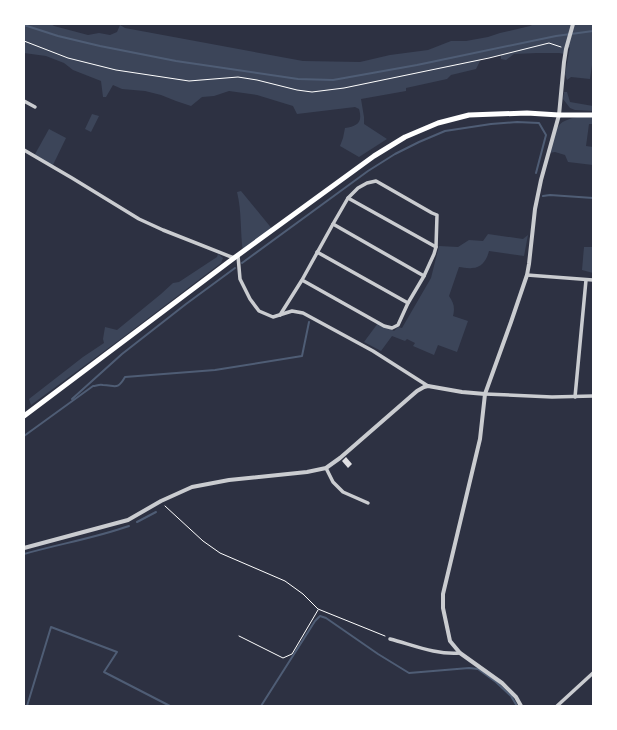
<svg xmlns="http://www.w3.org/2000/svg" width="617" height="730" viewBox="0 0 617 730" font-family="'Nunito Sans',sans-serif">
<style>
.green{fill:#3c4559}
.lines{fill:none;stroke-linecap:round;stroke-linejoin:round}
.stream{stroke:#4f5d75;stroke-width:2}
.building{fill:#e0e0e3}
.path{stroke:#fff;stroke-width:1}
.minor{stroke:#caccd0;stroke-width:3.5}
.tertiary{stroke:#caccd0;stroke-width:4}
.secondary{stroke:#fff;stroke-width:5}
</style>
<rect width="100%" height="100%" fill="#2d3142"/>
<!-- green -->
<g class="green">
<path d="M24 24H51L54 26 88 35 99 33 110 35 117 32 120 25 125 28 303 61 360 62 390 55 428 50 451 41H466L488 37 500 33 530 26 534 24H593V58L590 79 571 77 567 80 565 74 570 47 566 49 565 54 559 53H537L514 54 506 60 501 59V55L481 59 476 69 451 75 447 79 406 88V91L361 99 364 117V124L387 139 359 157 340 146 343 138 345 128C357 126 363 123 359 109L355 107 297 114 293 106 257 95 229 91 214 96 202 97 191 106 176 101 161 95 145 91 122 89 113 85 106 97H103L101 81 73 70 64 63 46 56 24 53Z"/>
<polygon points="564,92 567,92 570,102 593,106 593,111 575,110 570,108 563,99"/>
<polygon points="92,114 99,116 91,132 85,129"/>
<path d="M589 115H593V124H589L586 146 593 147V165L568 162 565 155 555 152 549 153C552 142 554 124 567 120 574 117 582 116 589 115Z"/>
<polygon points="49,129 66,138 52,167 34,156"/>
<path d="M241 191 273 230 243 252C240 232 242 212 237 192Z"/>
<path d="M488 234 523 239 528 235 524 256 489 251C487 259 482 268 472 268 468 269 463 267 459 267L449 296C454 303 455 308 453 316L468 321 457 352 438 345 434 355 413 346 415 343 407 339 405 341 392 336 381 351 364 342 378 323 394 331 398 327 402 328 431 278 439 246 458 247 469 240 483 241Z"/>
<polygon points="584,247 593,247 593,273 582,270"/>
<polygon points="218,254 223,258 221,263 122,338 31,405 29,399 83,357 104,343 103,339 105,327 117,330 161,294 173,283 179,282 217,257"/>
</g>
<g class="lines">
<!-- stream -->
<g class="stream">
<polyline points="24,25 58,36 100,46 176,61 298,79 333,80 417,65 556,36 593,31"/>
<polyline points="543,196 550,195 593,198"/>
<polyline points="242,263 368,171 395,154 419,142 445,131 491,124 517,122 539,123 546,135 536,173"/>
<polyline points="72,399 122,354 186,304 235,268"/>
<path d="M24 436 93 386C96 386 99 384 103 385 115 385 117 391 125 377L215 370 302 356 309 322"/>
<polyline points="137,522 156,512"/>
<path d="M24 554C59 544 95 538 129 526"/>
<polyline points="27,706 51,627 117,652 104,672 170,706"/>
<polyline points="261,706 315,621 320,616 326,618 378,654 409,673 469,668 478,669 496,682 511,696 517,706"/>
</g>
</g>
<!-- building -->
<polygon class="building" points="346,457 352,464 348,468 342,461"/>
<g class="lines">
<!-- path -->
<g class="path">
<polyline points="24,41 68,58 116,70 189,81 238,77 257,80 297,90 312,92 344,88 489,58 549,43 561,47"/>
<polyline points="165,506 203,541 220,553 285,581 303,594 318,609 385,636"/>
<polyline points="239,636 283,658 292,654 318,610"/>
</g>
<!-- minor -->
<g class="minor">
<polyline points="24,101 35,107"/>
<polyline points="24,150 72,178 139,219 163,230 234,258"/>
<polyline points="348,198 436,247"/>
<polyline points="333,224 424,276"/>
<polyline points="317,252 408,303"/>
<polyline points="238,256 240,279 250,299 259,311 273,317 292,311 303,313 373,351 428,386"/>
<polyline points="527,275 593,280"/>
<polyline points="280,315 302,280 333,224 348,198 358,188 367,183 376,181 432,213 437,215 436,247 434,254 424,276 408,303 398,325 392,328 384,326 302,280"/>
<polyline points="485,394 552,397 593,396"/>
<polyline points="575,397 586,280"/>
<polyline points="326,468 333,482 343,492 368,503"/>
<path d="M390 639C413 645 436 655 460 653"/>
<polyline points="557,706 593,673"/>
</g>
<!-- tertiary -->
<g class="tertiary">
<polyline points="24,548 128,520 161,501 192,487 229,480 307,472 326,468 340,458 417,391 424,387 428,386 462,392 485,394"/>
<polyline points="521,706 516,697 502,683 460,653 450,641 443,608 443,594 480,439 485,394 511,322 527,275 529,264 535,209 541,180 559,115 564,62 566,49 573,24"/>
</g>
<!-- secondary -->
<polyline class="secondary" points="24,416 234,258 374,156 405,137 438,123 469,115 527,113 559,115 593,115"/>
</g>
<!-- border -->
<rect width="617" height="730" fill="none" stroke="#ffffff" stroke-width="50"/>
</svg>
